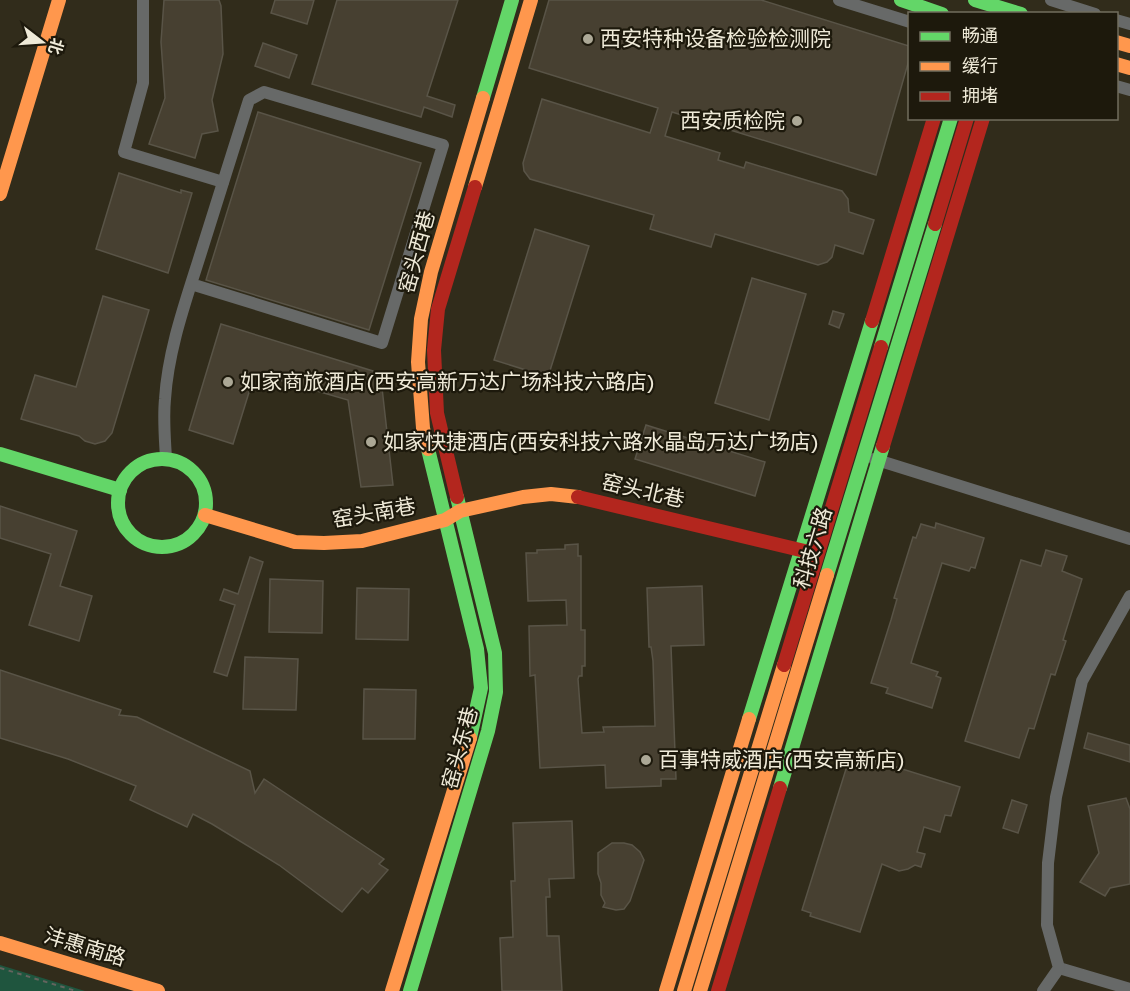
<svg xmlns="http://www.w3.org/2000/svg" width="1130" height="991" viewBox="0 0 1130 991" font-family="'Golos Text','Noto Sans SC',sans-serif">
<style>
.green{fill:#1f553e}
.building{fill:#474031;stroke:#595447;stroke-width:1.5}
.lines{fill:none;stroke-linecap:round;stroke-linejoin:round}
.path{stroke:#64645e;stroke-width:2;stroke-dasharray:4.5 4.5;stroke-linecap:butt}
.street{stroke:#676968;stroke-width:12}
.fast{stroke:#63d668;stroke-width:14}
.slow{stroke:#ff974d;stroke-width:14}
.jam{stroke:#b3261e;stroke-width:14}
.poi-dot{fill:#aca896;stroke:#1d190c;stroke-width:2}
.labels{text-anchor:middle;stroke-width:4.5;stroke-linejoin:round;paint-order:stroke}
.poi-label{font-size:21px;fill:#efead8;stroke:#1d190c;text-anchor:start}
.street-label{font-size:21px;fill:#efead8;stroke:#1d190c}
</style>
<rect width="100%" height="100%" fill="#312c1b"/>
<!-- green -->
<polygon class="green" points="0,965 85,991 0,991"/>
<!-- building -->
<g class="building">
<polygon points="164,0 219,0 221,6 223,54 212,100 218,131 202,134 195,158 149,144 165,98 161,42"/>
<polygon points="275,0 314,0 307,24 271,13"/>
<polygon points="337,0 458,0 427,96 455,105 452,117 424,107 421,117 312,84"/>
<polygon points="549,0 761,0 909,46 909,60 876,175 672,112 665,136 720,153 718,160 744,168 746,162 842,191 848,199 849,212 874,220 863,254 835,245 832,257 827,262 818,265 715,234 711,247 650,229 654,215 530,179 524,171 523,163 542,99 650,133 658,108 529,68"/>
<polygon points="263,43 297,55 289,78 255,66"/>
<polygon points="258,112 421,163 369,330 206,280"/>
<polygon points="119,173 181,193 181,190 192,193 168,273 96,249"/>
<polygon points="535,229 589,246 548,377 494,360"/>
<polygon points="752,278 806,294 769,420 715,403"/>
<polygon points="103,296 149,310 112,433 105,441 95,444 85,441 79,436 21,419 35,375 76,387"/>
<polygon points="833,311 844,314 839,328 829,324"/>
<polygon points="221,324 373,371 381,379 393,485 361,487 348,400 255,373 233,444 189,430"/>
<polygon points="646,425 765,462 755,496 635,459"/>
<polygon points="0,506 77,531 60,586 92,596 79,641 29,625 51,554 0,538"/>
<polygon points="936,523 984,538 975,568 971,567 969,571 942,563 914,653 911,663 938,672 936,676 941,678 932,708 886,693 888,688 871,683 891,620 897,599 894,598 913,537 916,538 921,524 935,528"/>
<polygon points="578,544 578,556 581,556 581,630 585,630 585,666 582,666 582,676 579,676 578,679 582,733 604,732 603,727 655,726 653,661 651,647 649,647 647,588 702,586 704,645 671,646 676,779 661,779 661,786 606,788 605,765 540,768 535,675 530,676 529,626 567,625 566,600 528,601 526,553 537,553 537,550 565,549 565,545"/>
<polygon points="1046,550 1067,556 1062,571 1082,579 1063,640 1066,641 1055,675 1051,674 1034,729 1029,728 1019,758 965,741 1021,560 1041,566"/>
<polygon points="250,557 263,562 227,676 214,672 235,605 220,600 224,589 238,594"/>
<polygon points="270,579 323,581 322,633 269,632"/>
<polygon points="357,588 409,589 408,640 356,639"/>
<polygon points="245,657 298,659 296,710 243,709"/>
<polygon points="0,670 121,710 119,715 137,717 250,771 255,793 264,779 384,859 379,864 388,870 368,893 362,888 342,912 279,865 212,824 193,814 187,827 130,800 136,786 68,759 0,738"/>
<polygon points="364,689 416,690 415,739 363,739"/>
<polygon points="1088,733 1130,745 1130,762 1084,748"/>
<polygon points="851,753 960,787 951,816 945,815 940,832 924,827 917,852 925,854 921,867 915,865 908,869 899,871 882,864 860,932 810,916 811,913 802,910"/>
<polygon points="1126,798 1130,809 1130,884 1110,888 1105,896 1080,882 1099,853 1088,806"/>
<polygon points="1012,800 1027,805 1018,833 1003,828"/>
<polygon points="572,821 574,878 549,879 550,897 546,897 547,936 559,936 562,991 502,991 500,938 513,937 511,881 515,881 513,823"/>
<polygon points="612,843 624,843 632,845 640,852 644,860 630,901 624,909 616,910 603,907 605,903 601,895 601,883 598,874 598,853"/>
</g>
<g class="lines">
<!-- path -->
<polyline class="path" points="0,968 76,991"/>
<!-- street -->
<g class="street">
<polyline points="143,0 143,83 124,152 223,182"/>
<polyline points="839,0 910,22"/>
<polyline points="1051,0 1095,14"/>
<polyline points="1116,20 1130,24"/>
<polyline points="1116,86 1130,90"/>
<path d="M166 459C165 439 163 419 165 399 168 352 184 306 198 262 215 208 232 154 249 100L264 92 443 145 382 343 191 284"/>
<polyline points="874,459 1130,539"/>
<polyline points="1059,968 1130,989"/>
<polyline points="1043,991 1059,968 1047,925 1048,863 1056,797 1082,681 1130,596"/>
</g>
<!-- fast -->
<g class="fast">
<polyline points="901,0 942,14"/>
<polyline points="975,0 1021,14"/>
<polyline points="483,98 512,0"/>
<polyline points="881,347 951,118"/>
<polyline points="428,449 477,649 481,688 470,738"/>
<polyline points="0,454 120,490"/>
<circle cx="162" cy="503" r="44"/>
<polyline points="827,575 935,224"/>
<polyline points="749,719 872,321"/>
<polyline points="780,788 883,446"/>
<polyline points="410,991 488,731 496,692 495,653 457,497"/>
</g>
<!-- slow -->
<g class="slow">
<polyline points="1116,42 1130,46"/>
<polyline points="1116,64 1130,68"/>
<polyline points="475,187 531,0"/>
<polyline points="0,194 59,0"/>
<polyline points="428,449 423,428 418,362 421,319 431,272 483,98"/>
<polyline points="205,515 295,542 324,543 362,541 445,520 460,511 523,497 551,494 578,497"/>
<polyline points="0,943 158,991"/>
<polyline points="392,991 470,738"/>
<polyline points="666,991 749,719"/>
<polyline points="684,991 784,665"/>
<polyline points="700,991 827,575"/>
</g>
<!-- jam -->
<g class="jam">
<polyline points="935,224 967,118"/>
<polyline points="872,321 934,118"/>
<polyline points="883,446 983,118"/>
<polyline points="457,497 437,413 434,350 438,309 475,187"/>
<polyline points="578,497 813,553"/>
<polyline points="784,665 881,347"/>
<polyline points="718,991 780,788"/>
</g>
</g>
<!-- markers -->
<g class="poi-dot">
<circle cx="588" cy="39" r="6"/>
<circle cx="797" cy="121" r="6"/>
<circle cx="228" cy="382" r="6"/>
<circle cx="371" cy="442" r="6"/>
<circle cx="646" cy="760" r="6"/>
</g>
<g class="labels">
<!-- poi labels -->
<g class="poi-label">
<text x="600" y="46">西安特种设备检验检测院</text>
<text x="785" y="128" text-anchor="end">西安质检院</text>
<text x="240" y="389">如家商旅酒店(西安高新万达广场科技六路店)</text>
<text x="383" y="449">如家快捷酒店(西安科技六路水晶岛万达广场店)</text>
<text x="658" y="767">百事特威酒店(西安高新店)</text>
</g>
<!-- street labels -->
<g class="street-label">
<text transform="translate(417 252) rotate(-75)" y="7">窑头西巷</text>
<text transform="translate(643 491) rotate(13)" y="7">窑头北巷</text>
<text transform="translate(374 513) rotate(-10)" y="7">窑头南巷</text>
<text transform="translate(813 548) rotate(-73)" y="7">科技六路</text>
<text transform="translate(460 748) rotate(-75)" y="7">窑头东巷</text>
<text transform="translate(85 947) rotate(17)" y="7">沣惠南路</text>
</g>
</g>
<!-- legend -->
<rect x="908" y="12" width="210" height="108" fill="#1d190c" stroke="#716d5e" stroke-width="1.5"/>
<rect x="920" y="32" width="30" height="9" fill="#63d668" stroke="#716d5e" stroke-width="1.5"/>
<text x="962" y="42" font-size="18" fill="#efead8">畅通</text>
<rect x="920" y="62" width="30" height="9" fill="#ff974d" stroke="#716d5e" stroke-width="1.5"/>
<text x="962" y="72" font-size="18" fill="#efead8">缓行</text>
<rect x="920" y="92" width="30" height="9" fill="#b3261e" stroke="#716d5e" stroke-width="1.5"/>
<text x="962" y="102" font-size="18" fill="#efead8">拥堵</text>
<!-- north arrow -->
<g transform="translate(42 42) rotate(107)" stroke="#1d190c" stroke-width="4.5" paint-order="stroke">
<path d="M0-4.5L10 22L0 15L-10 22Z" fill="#efead8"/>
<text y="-9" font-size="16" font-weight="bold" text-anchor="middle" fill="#efead8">北</text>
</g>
</svg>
